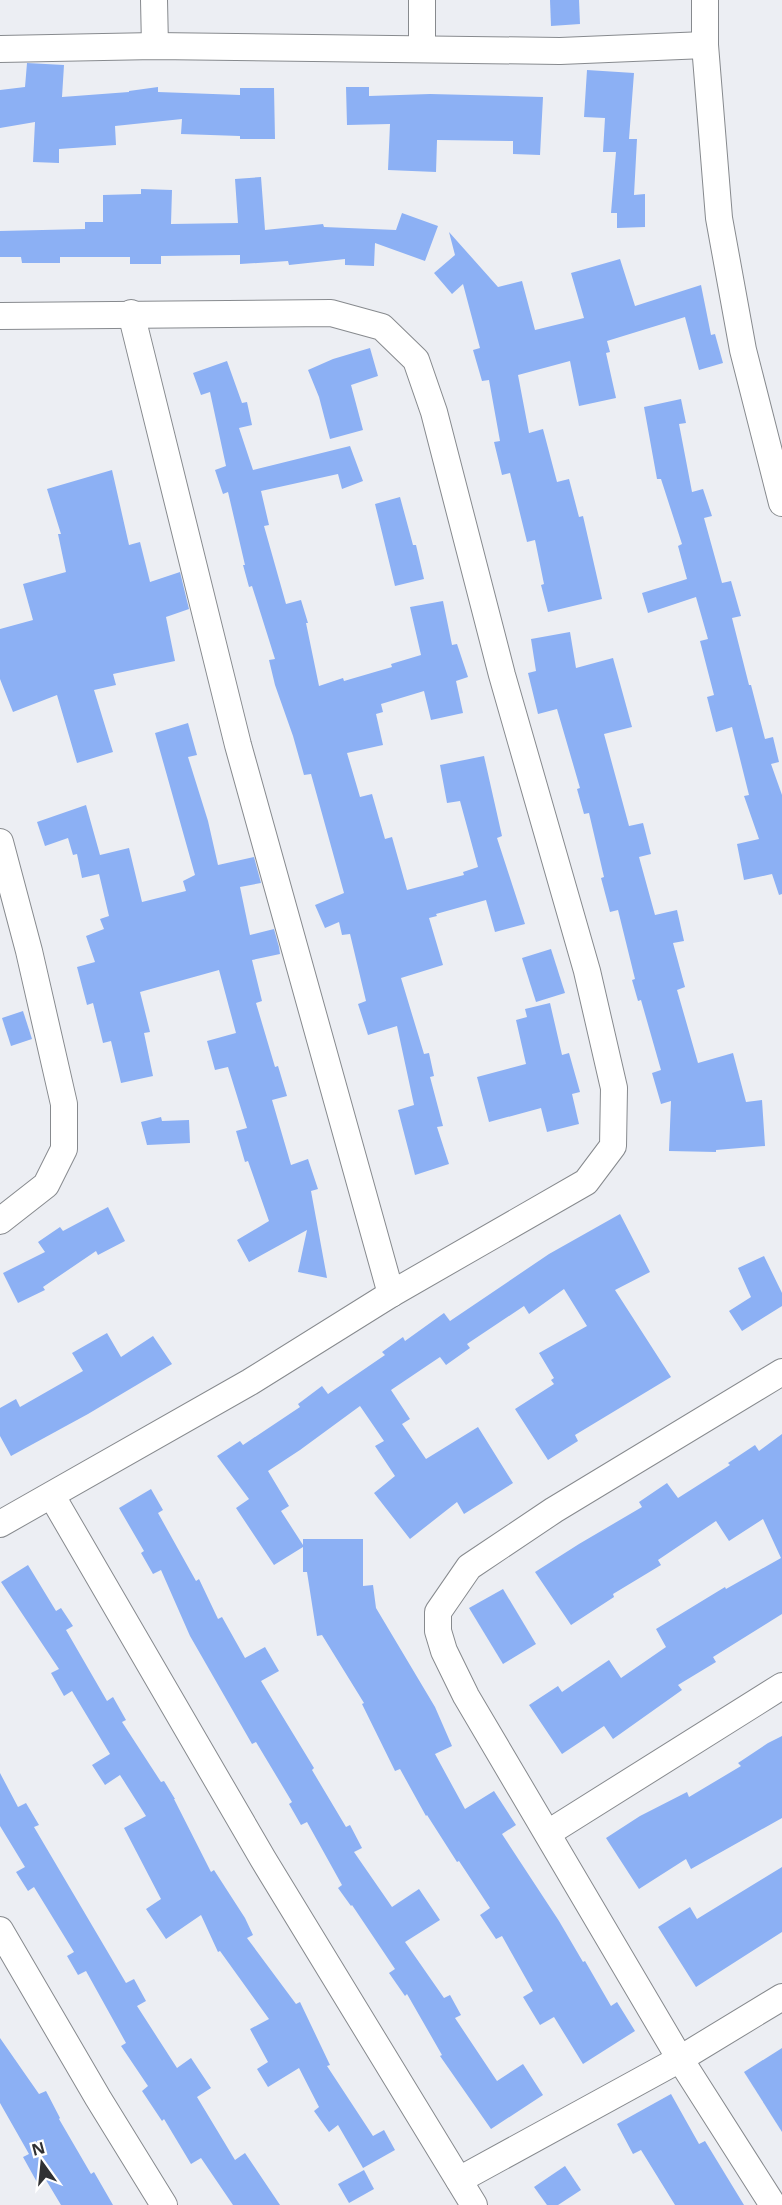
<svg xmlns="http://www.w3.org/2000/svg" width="782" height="2205" viewBox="0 0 782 2205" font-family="'Open Sans',sans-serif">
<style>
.building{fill:#8cb0f4}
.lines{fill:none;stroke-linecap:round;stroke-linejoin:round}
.street-casing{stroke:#878a8e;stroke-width:28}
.street{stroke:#fff;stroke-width:26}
</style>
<rect width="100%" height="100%" fill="#eceef3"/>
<!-- building -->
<g class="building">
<polygon points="550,0 579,0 580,24 551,26"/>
<polygon points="27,63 64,65 62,97 129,92 129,91 158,87 158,92 240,95 240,88 274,88 275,139 240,139 240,136 181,134 182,119 115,126 116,145 59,149 59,163 33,162 35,122 0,128 0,90 25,87"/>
<polygon points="587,70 634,73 629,139 637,139 634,195 645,194 645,227 617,228 617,213 611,213 616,152 603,152 605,118 584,117"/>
<polygon points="346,87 369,87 369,96 430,94 543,97 540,155 513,154 513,141 437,140 436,172 388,170 390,124 347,125"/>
<polygon points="261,177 265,230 323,224 324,227 396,230 402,213 438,226 425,261 375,243 374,266 345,265 345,259 289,265 288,261 240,264 240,255 161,256 161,264 130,264 130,257 60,257 60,263 22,263 21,257 0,257 0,231 85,229 85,222 103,222 103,195 141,194 141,189 172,190 171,224 238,223 235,179"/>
<polygon points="449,232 498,287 522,281 535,330 584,318 571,273 620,259 635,306 701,285 711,335 715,334 723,363 699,370 685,317 607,341 610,352 606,353 616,398 579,406 570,361 518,375 529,433 543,429 557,482 569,479 579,517 583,516 602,599 548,612 541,585 544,584 535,540 527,542 510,473 502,475 494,442 500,441 489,380 482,381 473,350 480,348 463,284 452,294 434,273 455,255"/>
<polygon points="370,348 378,376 351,385 363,430 330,439 319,397 308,370 333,359"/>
<polygon points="227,361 242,403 247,402 252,425 239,428 253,470 350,446 363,481 342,489 338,474 261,491 269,525 264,526 286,604 301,600 308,623 306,623 319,686 343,678 344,681 392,667 391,664 421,655 410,607 443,601 452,645 457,644 468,677 456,681 463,713 431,720 424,691 381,704 383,712 376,714 383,745 347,753 360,797 372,794 385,839 392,837 407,890 464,875 463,872 478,867 460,801 447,803 440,765 484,756 502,836 497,838 525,924 495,932 486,900 436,914 437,916 429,918 443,965 401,978 424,1054 429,1053 434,1076 430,1077 443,1126 437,1127 449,1164 415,1175 398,1110 414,1105 397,1026 368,1035 358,1004 366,1001 350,934 342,935 339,922 325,928 315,905 344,893 311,774 304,775 293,736 275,685 269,660 275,659 252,586 249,587 243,565 245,565 228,492 223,494 215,470 226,466 210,392 201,395 193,373"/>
<polygon points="681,399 686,423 679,424 692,492 703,489 712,516 704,518 722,583 731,581 741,616 732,618 749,685 751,685 765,739 773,737 779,762 771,764 782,795 782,894 779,895 772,874 744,880 737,844 759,839 744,796 749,795 732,727 716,732 707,697 714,695 700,641 708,639 696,597 648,613 642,593 687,579 678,546 682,544 661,479 657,479 644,407"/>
<polygon points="112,470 129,545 140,542 150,582 180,572 189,609 166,617 175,661 113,674 116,685 94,690 113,752 77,763 57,695 13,712 0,679 0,629 33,620 23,584 66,572 58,534 61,534 47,489"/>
<polygon points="400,497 413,545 416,545 424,579 395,586 375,504"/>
<polygon points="570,632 576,668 613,658 632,727 604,734 629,826 643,823 651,854 639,857 655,915 677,910 684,941 673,943 685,987 677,990 698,1063 733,1053 746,1102 762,1100 765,1146 716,1150 716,1152 669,1151 671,1101 661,1104 652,1073 661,1070 641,1000 638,1001 632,980 635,979 618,910 610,912 601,878 604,877 589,813 584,814 577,789 580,788 557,709 538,714 528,673 536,671 531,639"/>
<polygon points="188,723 197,755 188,757 208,821 218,865 254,857 261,883 240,887 250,935 274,929 279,947 280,954 252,960 262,1001 256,1003 275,1067 278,1066 287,1096 272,1100 291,1165 308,1159 318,1189 311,1191 327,1278 298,1272 307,1230 249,1262 237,1240 269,1221 248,1161 245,1162 236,1131 247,1128 228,1067 215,1070 207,1041 236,1033 219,970 140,992 150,1032 144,1033 153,1076 121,1083 111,1041 103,1043 93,1003 87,1005 77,967 95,962 86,936 104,929 100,919 109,916 99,874 82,878 77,854 73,855 68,838 45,846 37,822 86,805 100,855 129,848 142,902 186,891 183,881 195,875 155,733"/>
<polygon points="551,949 565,993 536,1002 522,958"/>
<polygon points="550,1003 562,1055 569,1053 580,1092 572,1094 579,1124 547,1132 541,1108 489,1122 477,1077 526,1064 516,1020 527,1017 525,1009"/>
<polygon points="23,1011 32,1039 11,1046 2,1018"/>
<polygon points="161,1117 162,1121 189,1120 190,1143 147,1145 141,1122"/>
<polygon points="108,1207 125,1241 98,1255 96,1251 43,1287 45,1290 18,1303 3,1273 45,1252 38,1242 60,1227 63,1231"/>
<polygon points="620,1214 650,1272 615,1290 671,1377 575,1435 578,1441 548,1460 515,1409 554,1384 551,1380 554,1378 539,1353 587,1326 564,1289 529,1314 524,1306 467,1344 470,1348 446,1365 440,1357 391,1390 410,1419 402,1424 426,1459 478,1427 513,1483 464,1514 457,1502 410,1539 374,1493 395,1476 375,1446 384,1441 360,1406 300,1450 268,1471 289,1506 281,1511 303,1545 303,1539 363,1539 363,1586 373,1585 376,1608 435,1707 452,1746 435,1754 465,1809 494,1791 516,1825 502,1834 559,1921 583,1962 585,1961 611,2006 617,2002 635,2031 583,2064 554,2017 540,2025 523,1997 533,1991 502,1936 496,1939 480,1915 490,1908 459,1861 457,1862 427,1815 426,1816 400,1769 395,1771 362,1704 364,1703 322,1635 317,1636 307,1572 303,1572 303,1547 274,1565 236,1508 249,1499 217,1456 240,1441 243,1445 300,1407 298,1404 322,1386 328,1394 385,1355 382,1352 403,1337 405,1341 444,1313 450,1321 549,1254"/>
<polygon points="764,1256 782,1293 782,1306 742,1331 729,1311 751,1297 738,1268"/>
<polygon points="107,1333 121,1357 153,1336 172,1364 88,1414 11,1456 0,1436 0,1408 16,1399 20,1407 83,1371 72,1353"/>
<polygon points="782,1434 782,1614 713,1657 716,1662 678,1685 682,1690 613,1739 604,1726 562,1754 529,1705 558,1686 562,1692 609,1660 621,1678 666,1647 656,1629 725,1587 726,1589 781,1558 763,1519 729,1541 716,1521 658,1560 661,1565 613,1594 614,1597 571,1625 535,1572 579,1544 642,1507 639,1502 667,1483 678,1498 730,1465 728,1463 755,1445 759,1451"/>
<polygon points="151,1489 163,1510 158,1513 196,1581 199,1579 218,1619 222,1617 245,1658 265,1647 279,1671 261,1681 314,1768 312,1770 346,1827 350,1825 362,1848 354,1852 392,1907 419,1889 440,1920 405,1942 444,1998 450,1995 461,2015 455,2018 497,2081 523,2064 543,2095 491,2129 440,2056 442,2055 407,1994 405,1996 389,1973 395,1969 352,1905 351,1906 338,1888 342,1885 307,1822 301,1825 289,1804 292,1802 256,1742 252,1744 190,1636 161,1570 153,1574 141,1553 144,1551 119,1508"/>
<polygon points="28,1565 56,1611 61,1608 73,1626 66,1630 107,1701 113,1697 126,1720 122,1722 161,1782 164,1781 175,1799 174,1799 211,1872 214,1870 245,1918 253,1935 247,1938 296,2004 300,2002 330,2065 327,2066 373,2136 384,2130 395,2150 363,2168 338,2125 329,2132 314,2111 319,2107 299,2068 268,2087 257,2069 268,2062 250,2029 269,2019 220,1951 218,1952 201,1915 166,1939 146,1909 161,1899 124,1828 146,1816 120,1775 105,1785 92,1765 110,1754 72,1691 64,1696 51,1673 59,1669 1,1582"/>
<polygon points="503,1589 536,1644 503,1664 469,1608"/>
<polygon points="782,1736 782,1818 691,1869 686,1859 639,1889 606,1838 640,1816 687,1792 689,1797 741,1766 738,1763 768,1743"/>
<polygon points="0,1773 18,1807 26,1803 39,1825 34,1827 126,1983 134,1979 146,2001 137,2006 177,2068 191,2058 211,2088 197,2097 235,2160 245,2153 280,2205 233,2205 201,2158 191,2164 164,2119 162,2121 142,2091 148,2086 121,2046 126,2043 86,1971 78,1975 67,1956 74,1952 34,1887 28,1891 16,1872 25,1867 0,1826"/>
<polygon points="782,1867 782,1932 696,1987 658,1927 690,1907 697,1919"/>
<polygon points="0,2038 39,2094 46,2091 60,2118 59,2119 91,2174 94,2172 113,2205 61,2205 46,2180 38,2184 23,2157 29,2154 0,2103"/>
<polygon points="782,2048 782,2132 744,2072"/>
<polygon points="671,2094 699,2144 705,2141 744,2205 675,2205 641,2150 633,2154 617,2124"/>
<polygon points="565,2166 581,2190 558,2205 547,2205 534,2187"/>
<polygon points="364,2170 374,2189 349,2203 338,2184"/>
</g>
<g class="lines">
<defs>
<g id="street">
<polyline points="154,0 155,46"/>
<polyline points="422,0 422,49"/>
<polyline points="705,0 705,45 719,218 743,350 782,503"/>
<polyline points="0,49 155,46 560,51 705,45"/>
<polyline points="131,313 238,745 391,1294"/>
<polyline points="0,316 331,313 382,327 416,360 434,412 502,675 587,971 614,1088 613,1146 586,1182 391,1294 250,1382 0,1524"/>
<polyline points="0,842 29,951 64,1104 64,1149 46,1185 0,1221"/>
<polyline points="52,1496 263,1859 474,2205"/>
<polyline points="548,1833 782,1686"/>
<polyline points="0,1930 98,2098 164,2205"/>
<polyline points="459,2180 680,2059 782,1997"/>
<polyline points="773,2205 680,2059 466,1696 444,1651 438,1631 438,1612 469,1567 554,1510 782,1372"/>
</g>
</defs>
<!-- street casing -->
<use href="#street" class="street-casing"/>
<!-- street -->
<use href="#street" class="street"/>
</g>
<!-- north arrow -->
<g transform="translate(42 2163) rotate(345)" stroke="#ffffff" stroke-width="4.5" paint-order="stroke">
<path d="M0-4.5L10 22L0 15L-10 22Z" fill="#303133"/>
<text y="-9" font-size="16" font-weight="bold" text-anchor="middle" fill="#303133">N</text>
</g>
</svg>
